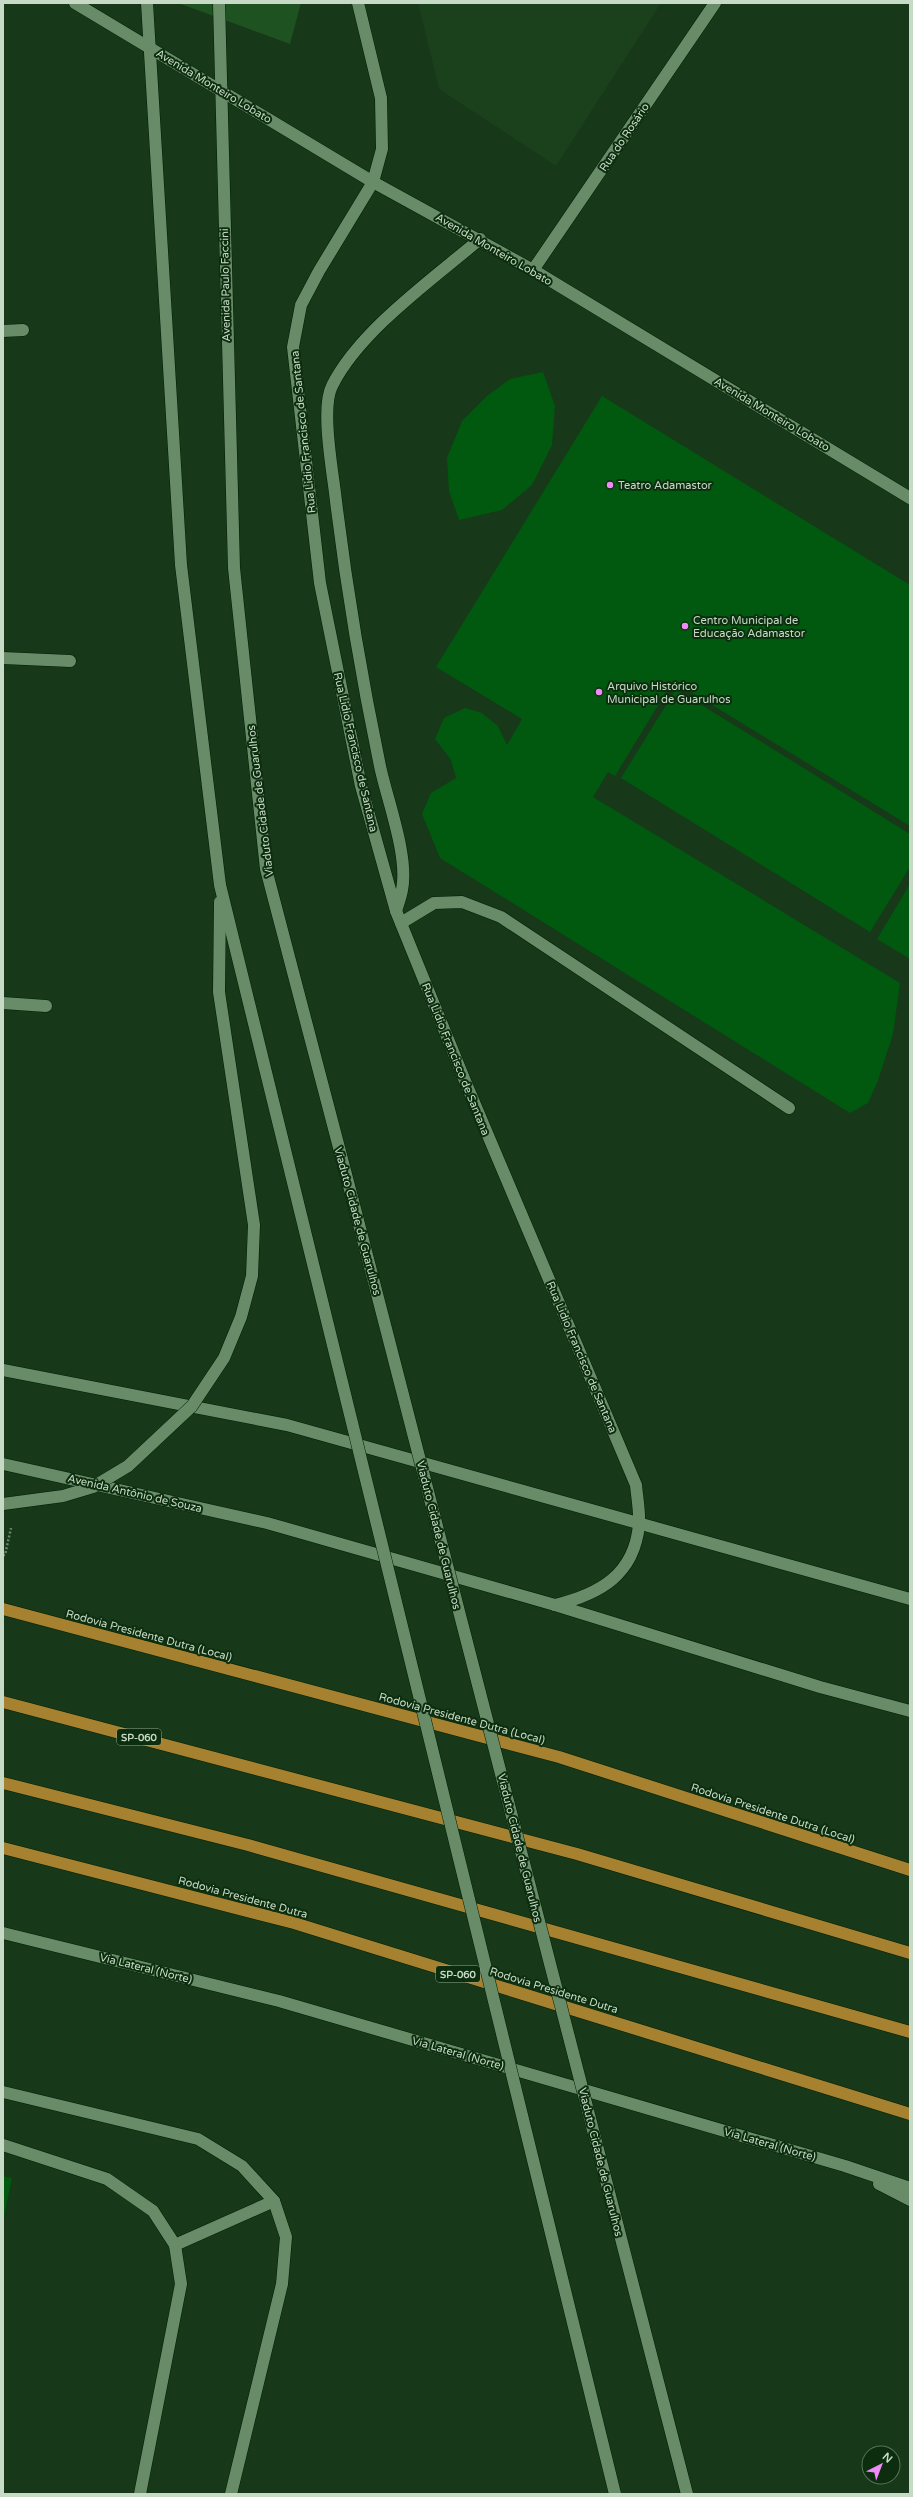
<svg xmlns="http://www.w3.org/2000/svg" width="913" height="2497" viewBox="0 0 913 2497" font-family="'Varela Round',sans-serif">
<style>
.built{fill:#1a411c}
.green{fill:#1e5221}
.building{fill:#00590f}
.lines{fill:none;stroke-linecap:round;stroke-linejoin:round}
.lane-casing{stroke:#001f02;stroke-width:13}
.street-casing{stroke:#001f02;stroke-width:13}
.secondary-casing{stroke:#001f02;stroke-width:13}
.highway-casing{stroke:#001f02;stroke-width:13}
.path{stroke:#6b856c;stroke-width:2.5;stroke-dasharray:2 2;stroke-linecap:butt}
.lane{stroke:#698c68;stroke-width:12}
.street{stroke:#698c68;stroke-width:12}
.secondary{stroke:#698c68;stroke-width:12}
.highway{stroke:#a58130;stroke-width:12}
.secondary-bridge-casing{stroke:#001f02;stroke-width:13;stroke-linecap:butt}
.secondary-bridge{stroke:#698c68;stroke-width:12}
.poi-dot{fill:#ef8bf7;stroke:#0c2e0f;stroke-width:1.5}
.labels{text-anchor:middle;stroke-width:4;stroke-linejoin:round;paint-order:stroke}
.shield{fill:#0c2e0f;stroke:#8fa68f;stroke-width:1}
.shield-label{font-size:10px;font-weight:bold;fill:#c7dac6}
.street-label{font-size:11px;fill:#c7dac6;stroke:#0c2e0f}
.poi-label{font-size:11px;fill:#c7dac6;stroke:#0c2e0f;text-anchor:start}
</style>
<rect width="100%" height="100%" fill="#173819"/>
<!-- built -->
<polygon class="built" points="418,3 661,3 556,166 439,89"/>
<!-- green -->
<polygon class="green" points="178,3 301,3 290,44"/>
<!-- building -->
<g class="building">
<polygon points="543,372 555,406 552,445 532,485 502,510 459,520 449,491 447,458 462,421 487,396 510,379"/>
<polygon points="602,396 910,585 910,826 673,681 615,776 608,772 593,797 900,983 893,1034 877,1083 868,1103 850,1113 440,858 422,814 431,793 456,778 451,760 435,739 444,718 465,708 482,713 498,726 507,745 522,719 436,667"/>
<polygon points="676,689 910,834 910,867 870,932 621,778"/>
<polygon points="910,884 910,959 877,939"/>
<polygon points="3,2176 12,2178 4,2216 3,2216"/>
</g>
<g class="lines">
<defs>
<g id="lane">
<path d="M396 911C398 904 401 897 402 890 409 856 387 800 380 766 361 675 346 585 335 493 332 468 321 407 332 386 359 331 433 279 480 239"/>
<polyline points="401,923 434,903 462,902 501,917 789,1108"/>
<polyline points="3,2092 198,2139 242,2166 274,2201 286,2237 282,2284 231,2494"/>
<polyline points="3,2145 107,2179 153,2211 175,2245 181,2284 140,2494"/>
<polyline points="175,2245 274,2201"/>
</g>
<g id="street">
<polyline points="533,270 715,3"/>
<polyline points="3,331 23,330"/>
<polyline points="3,658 70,661"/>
<polyline points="3,1003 46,1006"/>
</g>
<g id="secondary">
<polyline points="75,3 373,182 533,270 910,498"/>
<polyline points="147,3 181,565 220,885"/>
<polyline points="219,3 234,568 266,869 353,1201"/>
<path d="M358 3 381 98 382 149 373 182 319 271 301 305 293 347 320 583 361 786 396 911 465 1081 636 1485C637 1497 640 1512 639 1525 634 1575 600 1594 555 1605"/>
<polyline points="3,1370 287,1425 910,1599"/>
<polyline points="3,1464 267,1523 555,1605 820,1687 910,1711"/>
<polyline points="3,1933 279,2001 845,2166 910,2188"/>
<polyline points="879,2184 910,2200"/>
</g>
<g id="highway">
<polyline points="3,1609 559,1757 910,1870"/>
<polyline points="3,1702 577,1854 910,1953"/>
<polyline points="3,1783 248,1845 910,2032"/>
<polyline points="3,1848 294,1923 910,2114"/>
</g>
</defs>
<!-- lane casing -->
<use href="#lane" class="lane-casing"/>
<!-- street casing -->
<use href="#street" class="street-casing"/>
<!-- secondary casing -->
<use href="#secondary" class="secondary-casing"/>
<!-- highway casing -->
<use href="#highway" class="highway-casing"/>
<!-- path -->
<polyline class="path" points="3,1555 5,1555 11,1528"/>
<!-- lane -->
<use href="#lane" class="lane"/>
<!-- street -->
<use href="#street" class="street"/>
<!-- secondary -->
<use href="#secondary" class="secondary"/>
<!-- highway -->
<use href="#highway" class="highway"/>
<defs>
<g id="secondary-bridge">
<polyline points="220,885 615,2494"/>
<polyline points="353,1201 687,2494"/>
<polyline points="3,1504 63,1496 93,1487 128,1466 192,1406 224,1358 241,1317 252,1276 254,1225 219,992 220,902"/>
</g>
</defs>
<!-- secondary-bridge casing -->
<use href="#secondary-bridge" class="secondary-bridge-casing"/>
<!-- secondary-bridge -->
<use href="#secondary-bridge" class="secondary-bridge"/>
</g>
<!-- markers -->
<g class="poi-dot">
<circle cx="610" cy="485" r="4"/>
<circle cx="685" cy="626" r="4"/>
<circle cx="599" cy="692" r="4"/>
</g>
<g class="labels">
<!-- shield labels -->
<g class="shield">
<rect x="117" y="1729" width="44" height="16" rx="3"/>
<rect x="436" y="1966" width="44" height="16" rx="3"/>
</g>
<g class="shield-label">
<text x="139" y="1741">SP-060</text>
<text x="458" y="1978">SP-060</text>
</g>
<!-- street labels -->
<g class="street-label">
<text transform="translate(214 86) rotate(31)" y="4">Avenida Monteiro Lobato</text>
<text transform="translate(624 137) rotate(-56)" y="4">Rua do Rosário</text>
<text transform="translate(494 249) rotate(30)" y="4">Avenida Monteiro Lobato</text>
<text transform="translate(225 285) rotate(-91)" y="4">Avenida Paulo Faccini</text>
<text transform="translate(772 414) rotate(31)" y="4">Avenida Monteiro Lobato</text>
<text transform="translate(303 432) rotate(-96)" y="4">Rua Lidio Francisco de Santana</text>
<text transform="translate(356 752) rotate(77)" y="4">Rua Lidio Francisco de Santana</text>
<text transform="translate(260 801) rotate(-97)" y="4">Viaduto Cidade de Guarulhos</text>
<text transform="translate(456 1059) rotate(68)" y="4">Rua Lidio Francisco de Santana</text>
<text transform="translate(358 1221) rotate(75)" y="4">Viaduto Cidade de Guarulhos</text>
<text transform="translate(582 1357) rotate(67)" y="4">Rua Lidio Francisco de Santana</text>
<text transform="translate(135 1493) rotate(13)" y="4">Avenida Antônio de Souza</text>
<text transform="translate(439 1535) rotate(76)" y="4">Viaduto Cidade de Guarulhos</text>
<text transform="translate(149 1635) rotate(15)" y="4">Rodovia Presidente Dutra (Local)</text>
<text transform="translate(462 1718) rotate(15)" y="4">Rodovia Presidente Dutra (Local)</text>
<text transform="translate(773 1813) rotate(18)" y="4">Rodovia Presidente Dutra (Local)</text>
<text transform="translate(520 1848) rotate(76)" y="4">Viaduto Cidade de Guarulhos</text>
<text transform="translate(243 1897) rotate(15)" y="4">Rodovia Presidente Dutra</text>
<text transform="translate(146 1968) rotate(14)" y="4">Via Lateral (Norte)</text>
<text transform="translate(554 1990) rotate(17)" y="4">Rodovia Presidente Dutra</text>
<text transform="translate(458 2053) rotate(16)" y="4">Via Lateral (Norte)</text>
<text transform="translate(770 2144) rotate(16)" y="4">Via Lateral (Norte)</text>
<text transform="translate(601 2162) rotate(76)" y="4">Viaduto Cidade de Guarulhos</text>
</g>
<!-- poi labels -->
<g class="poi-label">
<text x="618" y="489">Teatro Adamastor</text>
<text x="693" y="624">Centro Municipal de<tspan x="693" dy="13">Educação Adamastor</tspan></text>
<text x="607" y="690">Arquivo Histórico<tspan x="607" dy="13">Municipal de Guarulhos</tspan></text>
</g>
</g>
<!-- border -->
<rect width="913" height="2497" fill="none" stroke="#c7dac6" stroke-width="8"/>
<!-- north arrow -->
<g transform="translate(881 2465) rotate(42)"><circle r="19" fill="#0c2e0f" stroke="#577358"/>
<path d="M0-3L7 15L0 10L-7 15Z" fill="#ef8bf7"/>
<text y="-6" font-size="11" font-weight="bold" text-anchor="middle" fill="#c7dac6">N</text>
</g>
</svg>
